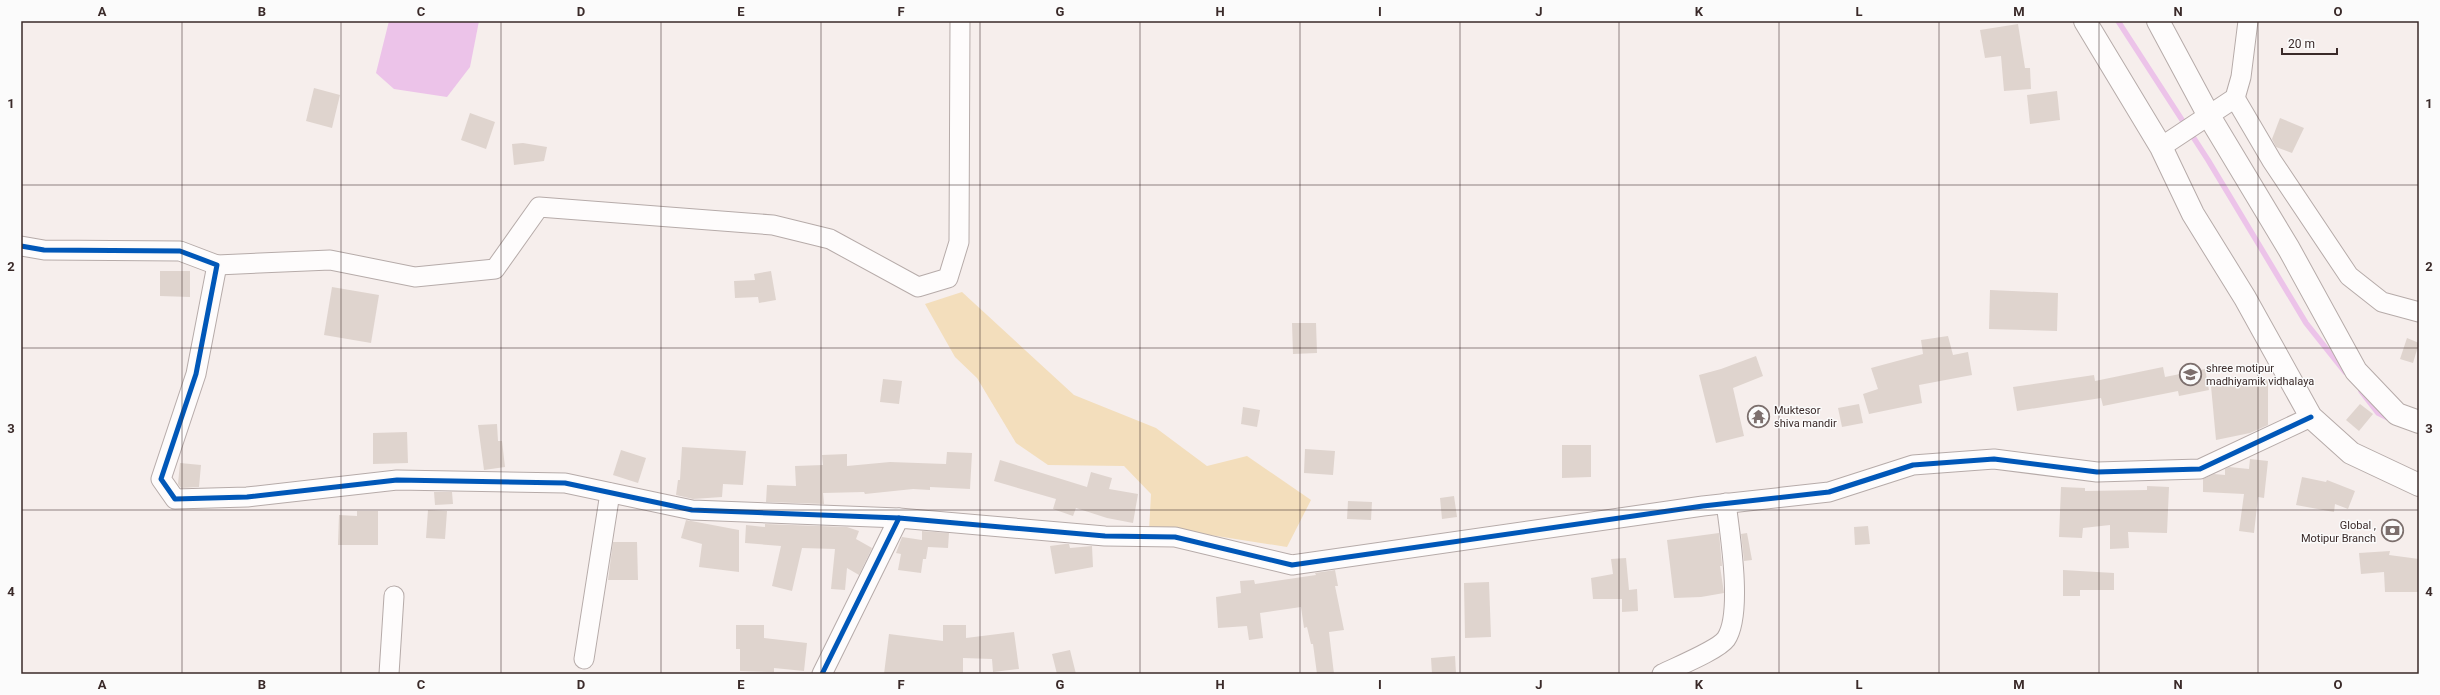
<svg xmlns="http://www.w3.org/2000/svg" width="2440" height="695" viewBox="0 0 2440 695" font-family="Roboto,sans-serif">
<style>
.green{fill:#f3debc}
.water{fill:#ecc3e9}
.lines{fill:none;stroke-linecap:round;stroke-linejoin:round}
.stream{stroke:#ecc3e9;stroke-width:5.5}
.building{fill:#dfd4ce}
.street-casing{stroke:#b6aba9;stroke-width:21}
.secondary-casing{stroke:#b6aba9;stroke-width:24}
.street{stroke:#fefcfc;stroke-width:19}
.secondary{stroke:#fefcfc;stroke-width:22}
.cycleway-casing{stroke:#fbfbfb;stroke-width:8}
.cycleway{stroke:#0057b8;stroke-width:5}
.grid{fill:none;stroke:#3a2a29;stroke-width:1;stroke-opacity:0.55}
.labels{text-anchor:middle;stroke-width:3;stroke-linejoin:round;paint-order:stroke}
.poi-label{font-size:11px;fill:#3a2a29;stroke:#fbfbfb;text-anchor:start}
.neatline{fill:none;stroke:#3a2a29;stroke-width:1.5}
.grid-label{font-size:13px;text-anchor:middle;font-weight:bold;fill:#3a2a29}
</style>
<rect width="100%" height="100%" fill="#f6eeec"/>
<!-- green -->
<polygon class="green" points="962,292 1074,395 1156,428 1207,466 1247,456 1311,500 1287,547 1210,535 1149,531 1151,494 1124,466 1048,465 1016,443 977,378 955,357 925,304"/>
<!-- water -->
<polygon class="water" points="389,21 479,21 470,67 447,97 394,89 376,73"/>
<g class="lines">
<!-- stream -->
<g class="stream">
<polyline points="2118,21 2208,160 2306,323 2345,372"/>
<polyline points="2361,391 2378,413 2388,418"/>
</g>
</g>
<!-- building -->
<g class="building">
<polygon points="2018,24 2025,68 2030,68 2031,89 2004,91 2001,56 1985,58 1980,30"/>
<polygon points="314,88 340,95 332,128 306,121"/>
<polygon points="2057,91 2060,120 2030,124 2027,95"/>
<polygon points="470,113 495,122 486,149 461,140"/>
<polygon points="2280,118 2304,128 2292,153 2276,147 2272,139"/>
<polygon points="523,143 547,147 544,161 514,165 512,144"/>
<polygon points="160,271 190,271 190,297 160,296"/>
<polygon points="771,271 776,300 759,303 758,297 735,298 734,281 755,280 754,274"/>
<polygon points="332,287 379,295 371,343 324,335"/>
<polygon points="1990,290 2058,293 2057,331 1989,329"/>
<polygon points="1292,323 1316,323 1317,353 1293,354"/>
<polygon points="1948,336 1953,355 1968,352 1972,375 1919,385 1922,403 1869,414 1863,394 1878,389 1871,368 1923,354 1921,340"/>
<polygon points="2407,338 2419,343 2413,363 2400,359"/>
<polygon points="1756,356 1763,376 1733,388 1744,436 1716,443 1699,375 1721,369"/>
<polygon points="2163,367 2165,377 2205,369 2209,390 2179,396 2178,391 2103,406 2101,398 2017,411 2013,387 2094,375 2095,381"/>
<polygon points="883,379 902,381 899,404 880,402"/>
<polygon points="2268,379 2268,425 2250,433 2216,440 2211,386"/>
<polygon points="1859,404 1863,423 1842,427 1838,408"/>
<polygon points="2360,404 2373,414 2359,431 2346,420"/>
<polygon points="1243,407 1260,410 1257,427 1241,424"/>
<polygon points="497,424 498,441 502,441 505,467 484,470 478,425"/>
<polygon points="407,432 408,463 373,464 373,433"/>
<polygon points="1562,445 1591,445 1591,477 1562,478"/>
<polygon points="682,447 746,451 743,485 723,484 722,497 693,499 676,495 678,480 680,480"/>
<polygon points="1305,449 1335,451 1333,475 1304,473"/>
<polygon points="621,450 646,458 638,483 613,475"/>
<polygon points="947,452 972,453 970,489 930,487 930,490 913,489 865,494 864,492 823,493 824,504 766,502 767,485 796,486 795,466 823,465 822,455 847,454 847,466 890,462 946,464"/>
<polygon points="2250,459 2268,461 2264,498 2258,497 2254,533 2239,531 2244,494 2203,492 2203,479 2214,474 2225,475 2225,469 2229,467 2249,469"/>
<polygon points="1000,460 1087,487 1091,472 1112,478 1109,489 1138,494 1133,523 1107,518 1076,508 1073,516 1053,509 1056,499 994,481"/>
<polygon points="180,463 201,465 199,487 181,488 178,484"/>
<polygon points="2302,477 2326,482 2327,480 2355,491 2348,509 2335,504 2334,512 2296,505"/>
<polygon points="2147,486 2169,487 2167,533 2128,532 2129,548 2110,549 2110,525 2083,528 2082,538 2059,537 2061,487 2085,488 2085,491 2147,490"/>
<polygon points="434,492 452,492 453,504 435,505"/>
<polygon points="1454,496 1457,517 1442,519 1440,498"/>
<polygon points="1348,501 1372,502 1371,520 1347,519"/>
<polygon points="428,510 447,511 445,539 426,538"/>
<polygon points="357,511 378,511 378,545 338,545 339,515 357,516"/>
<polygon points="686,520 739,530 739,572 699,567 702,544 681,538"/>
<polygon points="765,524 847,527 859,531 856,539 872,548 859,575 847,568 845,590 831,589 835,549 802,548 792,591 772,586 781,546 745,543 746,525 765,527"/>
<polygon points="1868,526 1870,544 1855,545 1854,527"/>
<polygon points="922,531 949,533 948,548 928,547 926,559 923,559 921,573 898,570 901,554 896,553 902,537 922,540"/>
<polygon points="1719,533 1722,566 1720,566 1724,593 1701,597 1674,598 1667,540"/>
<polygon points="1747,533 1752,560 1744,561 1741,534"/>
<polygon points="613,542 637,542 638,580 608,580"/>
<polygon points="1065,544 1069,544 1070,548 1092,546 1093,567 1055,574 1050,546"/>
<polygon points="2390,551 2389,555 2419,559 2418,592 2385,592 2384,572 2361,574 2359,553"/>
<polygon points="1626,558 1629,590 1637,589 1638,611 1622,612 1622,599 1593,599 1591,578 1613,574 1611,559"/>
<polygon points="1335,570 1338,586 1335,586 1344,630 1329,632 1334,674 1317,674 1313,644 1311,644 1307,627 1304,628 1301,607 1260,613 1263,638 1249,640 1247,626 1218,628 1216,597 1241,593 1240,581 1254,580 1255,584 1316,575 1315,573"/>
<polygon points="2063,570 2114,573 2114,590 2080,590 2080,596 2063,596"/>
<polygon points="1489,582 1491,637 1465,638 1464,583"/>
<polygon points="736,625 764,625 764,638 807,643 804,671 774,668 774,672 740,671 740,649 736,649"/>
<polygon points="943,625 966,625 966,638 1014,632 1019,669 993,672 992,659 963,658 963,674 884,674 889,634 943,641"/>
<polygon points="1070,650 1076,674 1057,674 1052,654"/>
<polygon points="1455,656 1456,673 1432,674 1431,658"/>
</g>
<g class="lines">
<defs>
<g id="street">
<polyline points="2235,98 2272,161 2349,276 2382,302 2419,312"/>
<polyline points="2161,147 2235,98 2241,77 2248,21"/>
<polyline points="21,246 44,250 180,251 217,265 196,374 161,479 175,499 247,497 397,480 565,483 692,510 899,518"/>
<polyline points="217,265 330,260 415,277 495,269 539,207 773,225 830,239 918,287 948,278 959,242 960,21"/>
<polyline points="584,659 610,493"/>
<polyline points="389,674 394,596"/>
<polyline points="822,674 899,518 1105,536 1175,537 1292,565 1703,506 1829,492 1913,465 1994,459 2097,472 2200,469 2311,417"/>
<path d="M1662 674C1676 667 1718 650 1726 639 1743 614 1730 534 1726 503"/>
</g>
<g id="secondary">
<polyline points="2085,21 2161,147 2193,214 2245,298 2311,417 2351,453 2419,485"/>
<polyline points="2158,21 2209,116 2289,249 2356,371 2397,414 2419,422"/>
</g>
</defs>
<!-- street casing -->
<use href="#street" class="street-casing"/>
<!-- secondary casing -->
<use href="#secondary" class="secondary-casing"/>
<!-- street -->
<use href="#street" class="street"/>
<!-- secondary -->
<use href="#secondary" class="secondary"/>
<defs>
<g id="cycleway">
<polyline points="21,246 44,250 180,251 217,265 196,374 161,479 175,499 247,497 397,480 565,483 692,510 899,518"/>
<polyline points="822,674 899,518 1105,536 1175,537 1292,565 1703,506 1829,492 1913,465 1994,459 2097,472 2200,469 2311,417"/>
</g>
</defs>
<!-- cycleway casing -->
<use href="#cycleway" class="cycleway-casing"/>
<!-- cycleway -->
<use href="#cycleway" class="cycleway"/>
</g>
<!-- grid -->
<path class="grid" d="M182 21V674M341 21V674M501 21V674M661 21V674M821 21V674M980 21V674M1140 21V674M1300 21V674M1460 21V674M1619 21V674M1779 21V674M1939 21V674M2099 21V674M2258 21V674M21 185H2419M21 348H2419M21 510H2419"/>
<!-- icons -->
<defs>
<symbol id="school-ring" viewBox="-11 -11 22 22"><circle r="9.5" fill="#fbfbfb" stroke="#7c6f6d" stroke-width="1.5"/><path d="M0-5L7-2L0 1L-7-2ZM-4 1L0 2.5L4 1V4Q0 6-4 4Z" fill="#7c6f6d"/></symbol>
<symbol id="temple-ring" viewBox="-11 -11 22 22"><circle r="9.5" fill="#fbfbfb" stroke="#7c6f6d" stroke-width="1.5"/><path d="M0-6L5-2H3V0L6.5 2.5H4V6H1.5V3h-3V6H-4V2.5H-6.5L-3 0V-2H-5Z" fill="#7c6f6d"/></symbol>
<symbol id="bank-ring" viewBox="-11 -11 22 22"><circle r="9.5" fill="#fbfbfb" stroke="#7c6f6d" stroke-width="1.5"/><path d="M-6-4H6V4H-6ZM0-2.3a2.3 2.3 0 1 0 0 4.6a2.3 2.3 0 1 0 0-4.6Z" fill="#7c6f6d"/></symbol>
</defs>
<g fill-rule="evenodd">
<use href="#school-ring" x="2178" y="362" width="25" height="25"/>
<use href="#temple-ring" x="1746" y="404" width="25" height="25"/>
<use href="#bank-ring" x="2380" y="518" width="25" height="25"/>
</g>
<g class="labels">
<!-- poi labels -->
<g class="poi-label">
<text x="2206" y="372">shree motipur<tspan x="2206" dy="13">madhiyamik vidhalaya</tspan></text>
<text x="1774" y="414">Muktesor<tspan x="1774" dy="13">shiva mandir</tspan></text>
<text x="2376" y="529" text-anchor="end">Global ,<tspan x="2376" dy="13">Motipur Branch</tspan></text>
</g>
</g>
<!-- border -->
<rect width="2440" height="695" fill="none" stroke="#fbfbfb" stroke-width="44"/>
<!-- scale -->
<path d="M2282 48v6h55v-6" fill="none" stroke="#3a2a29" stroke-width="2"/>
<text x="2288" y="48" font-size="12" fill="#3a2a29" stroke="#fbfbfb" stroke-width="3" paint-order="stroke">20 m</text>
<rect x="22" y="22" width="2396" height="651" class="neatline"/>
<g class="grid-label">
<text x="102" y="16">A</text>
<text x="262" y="16">B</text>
<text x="421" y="16">C</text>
<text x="581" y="16">D</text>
<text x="741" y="16">E</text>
<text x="901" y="16">F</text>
<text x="1060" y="16">G</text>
<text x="1220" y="16">H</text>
<text x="1380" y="16">I</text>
<text x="1539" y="16">J</text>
<text x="1699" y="16">K</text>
<text x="1859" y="16">L</text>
<text x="2019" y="16">M</text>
<text x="2178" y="16">N</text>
<text x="2338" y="16">O</text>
<text x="11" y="108">1</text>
<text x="2429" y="108">1</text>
<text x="11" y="271">2</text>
<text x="2429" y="271">2</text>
<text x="11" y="433">3</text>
<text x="2429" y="433">3</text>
<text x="11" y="596">4</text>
<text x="2429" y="596">4</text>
<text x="102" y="689">A</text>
<text x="262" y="689">B</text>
<text x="421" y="689">C</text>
<text x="581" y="689">D</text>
<text x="741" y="689">E</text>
<text x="901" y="689">F</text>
<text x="1060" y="689">G</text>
<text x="1220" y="689">H</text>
<text x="1380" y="689">I</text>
<text x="1539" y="689">J</text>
<text x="1699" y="689">K</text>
<text x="1859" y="689">L</text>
<text x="2019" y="689">M</text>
<text x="2178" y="689">N</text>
<text x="2338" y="689">O</text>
</g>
</svg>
